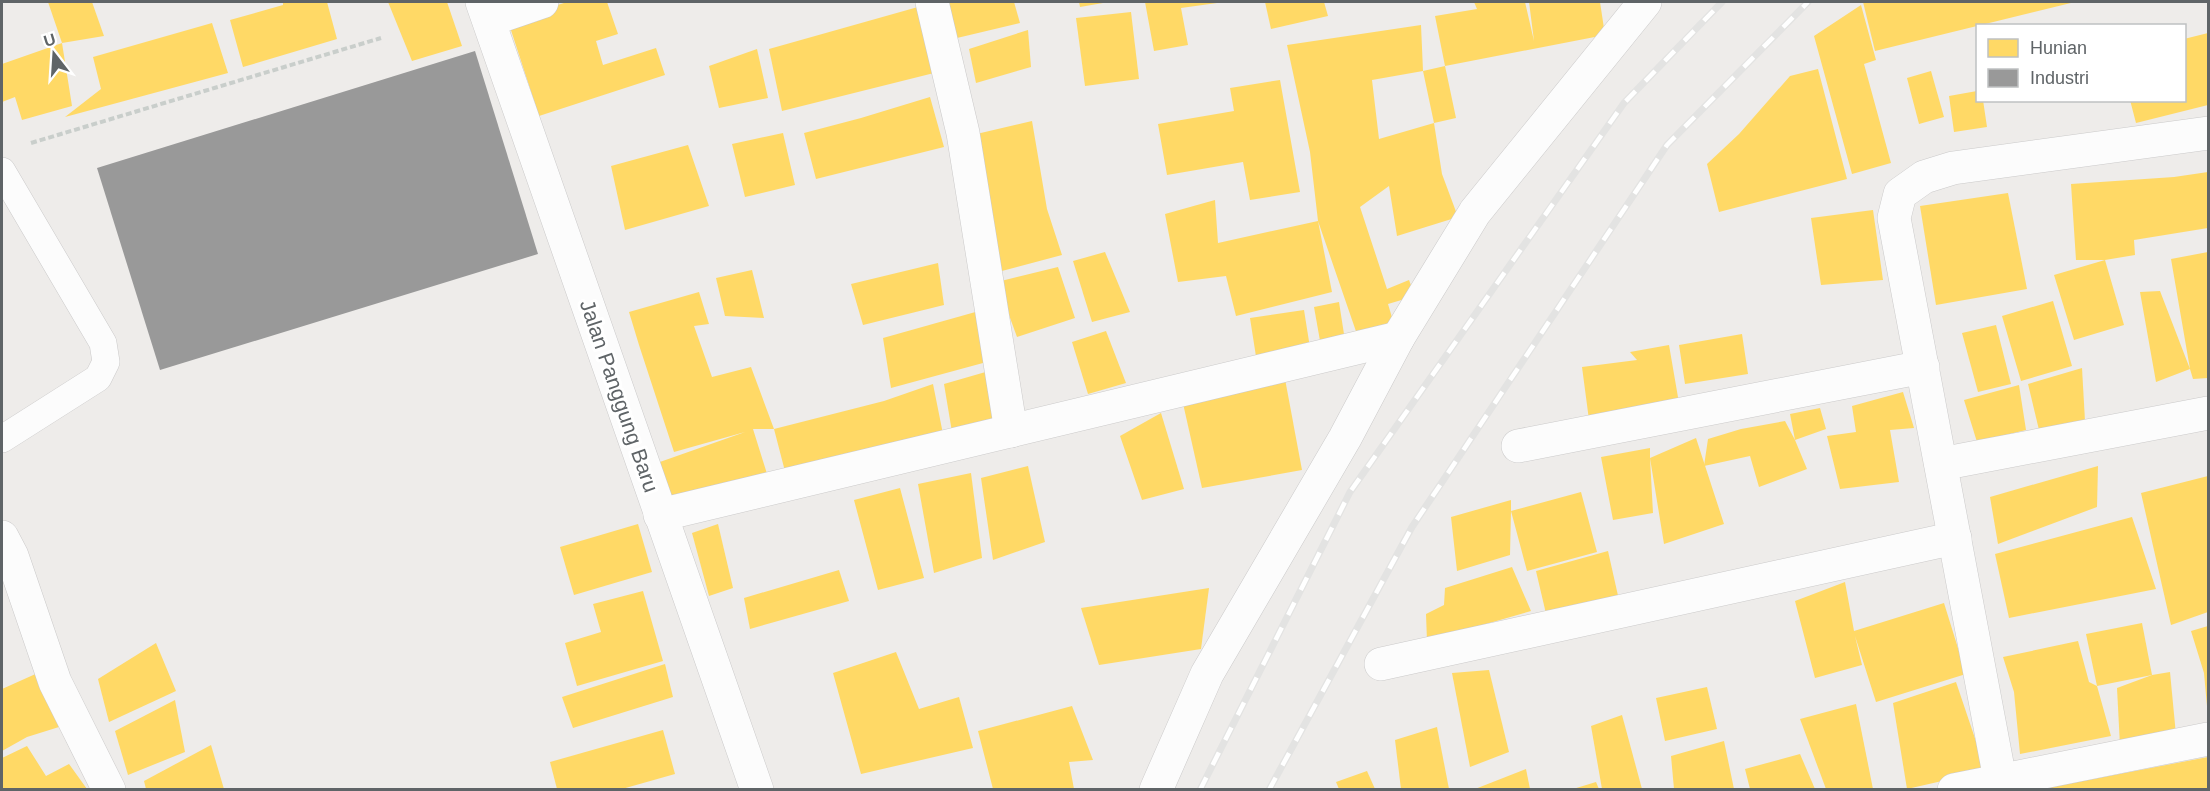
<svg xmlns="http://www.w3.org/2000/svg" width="2210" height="791" viewBox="0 0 2210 791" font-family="Helvetica,sans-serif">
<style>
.homes{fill:#ffd966}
.industry{fill:#999}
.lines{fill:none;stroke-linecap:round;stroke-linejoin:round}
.lane-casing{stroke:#cbcaca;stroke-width:28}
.street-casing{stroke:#cbcaca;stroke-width:34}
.path{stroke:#c9cecb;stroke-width:4;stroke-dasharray:6 3;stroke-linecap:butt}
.lane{stroke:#fcfcfc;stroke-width:27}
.street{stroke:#fcfcfc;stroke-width:33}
.rail-casing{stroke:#e3e3e2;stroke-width:7}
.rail{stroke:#fff;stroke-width:4.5;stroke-dasharray:14;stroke-linecap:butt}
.labels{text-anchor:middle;stroke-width:6;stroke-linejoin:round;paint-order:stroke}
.street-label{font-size:21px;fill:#5f6467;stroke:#fff}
</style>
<rect width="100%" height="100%" fill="#eeecea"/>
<!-- homes -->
<g class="homes">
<polygon points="48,2 92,2 104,36 62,43"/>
<polygon points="283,2 327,2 337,39 243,67 230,20 283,5"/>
<polygon points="388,2 447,2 462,46 412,61"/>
<polygon points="567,2 607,2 618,34 596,41 603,65 656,48 665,75 539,116 508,21"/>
<polygon points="945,2 1014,2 1020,23 957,38"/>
<polygon points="1079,2 1103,2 1103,3 1080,7"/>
<polygon points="1145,2 1217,2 1217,3 1181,8 1188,45 1154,51"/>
<polygon points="1265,2 1324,2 1328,16 1271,29"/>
<polygon points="1474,2 1525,2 1534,41 1529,2 1600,2 1605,35 1445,66 1435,16 1477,9"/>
<polygon points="1863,2 2075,2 1875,51"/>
<polygon points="925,5 942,71 782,111 769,49"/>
<polygon points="1861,5 1876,60 1864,64 1891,163 1852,174 1814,36"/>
<polygon points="1131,12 1139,79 1085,86 1076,18"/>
<polygon points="212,23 228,73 65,117 101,89 93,57"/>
<polygon points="1421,25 1423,71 1445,66 1456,118 1434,123 1423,71 1372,80 1379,139 1434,123 1442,174 1458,217 1397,236 1389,186 1360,207 1387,289 1409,280 1415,296 1388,304 1396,331 1360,343 1318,221 1332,292 1236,316 1226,276 1178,282 1165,214 1215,200 1218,243 1318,221 1310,152 1287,45"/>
<polygon points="1028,30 1031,67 976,83 969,49"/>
<polygon points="2208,33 2208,105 2136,123 2130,100 2184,100 2184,39"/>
<polygon points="62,43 72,106 22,120 15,97 2,102 2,64"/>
<polygon points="757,49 768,98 719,108 709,66"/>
<polygon points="1818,69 1847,179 1719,212 1707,164 1739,134 1790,76"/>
<polygon points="1931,71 1944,117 1919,124 1907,78"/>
<polygon points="1280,80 1300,192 1250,200 1243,162 1167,175 1158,124 1234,111 1230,88"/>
<polygon points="1977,91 1977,100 1983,100 1987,127 1954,132 1949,96"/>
<polygon points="930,97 944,147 816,179 804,133 861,118"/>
<polygon points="1032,121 1047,209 1062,255 998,272 968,136"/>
<polygon points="783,133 795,185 745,197 732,144"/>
<polygon points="688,145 709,206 625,230 611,166"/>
<polygon points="2208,172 2208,228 2134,240 2135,255 2105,260 2076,260 2071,184 2174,177"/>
<polygon points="2008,193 2027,289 1936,305 1920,206"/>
<polygon points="1873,210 1883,280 1821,285 1811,218"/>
<polygon points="1105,252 1130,312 1092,322 1073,261"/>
<polygon points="2208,252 2208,378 2193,379 2190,369 2156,382 2140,292 2160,291 2190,369 2171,259"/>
<polygon points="2105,260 2124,325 2074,340 2054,275"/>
<polygon points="938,263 944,305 863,325 851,284"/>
<polygon points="1058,267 1075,318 1017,337 997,282"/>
<polygon points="752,270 764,318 725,316 716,278"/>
<polygon points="699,292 709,324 694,326 712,377 751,367 774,429 753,429 768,477 665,501 657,463 745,432 674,452 639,345 629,312"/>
<polygon points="2053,301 2072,366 2021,381 2002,316"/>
<polygon points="1339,302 1346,347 1322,352 1314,307"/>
<polygon points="1304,310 1311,354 1257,363 1250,318"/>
<polygon points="979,311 994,360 891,388 883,338"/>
<polygon points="1996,325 2011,384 1978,392 1962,333"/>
<polygon points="1106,331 1126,383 1088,394 1072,342"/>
<polygon points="1742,334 1748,374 1685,384 1679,345"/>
<polygon points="1669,345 1679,403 1589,420 1582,367 1637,360 1630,352"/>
<polygon points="2082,368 2085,421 2039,430 2028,384"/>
<polygon points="989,371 1000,417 953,438 944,384"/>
<polygon points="1285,379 1302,470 1202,488 1182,399"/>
<polygon points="933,384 945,444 787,479 774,429 884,401"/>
<polygon points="2019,385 2026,430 1977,442 1964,400"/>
<polygon points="1903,392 1914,428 1890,430 1899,482 1840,489 1827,436 1856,432 1852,406"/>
<polygon points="1820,408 1826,429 1795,440 1807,469 1759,487 1750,456 1704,466 1708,439 1741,429 1785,421 1795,440 1790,414"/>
<polygon points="1161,413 1184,489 1142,500 1120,436"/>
<polygon points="1696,438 1724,524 1664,544 1650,458 1653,513 1613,520 1601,457 1650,448 1650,458"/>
<polygon points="1028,466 1045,542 993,560 981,478"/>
<polygon points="2098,466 2097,507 1998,544 1990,497"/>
<polygon points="971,473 982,558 934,573 918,484"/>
<polygon points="2208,476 2208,612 2171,625 2141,493"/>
<polygon points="900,488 924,578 878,590 854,500"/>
<polygon points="1581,492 1597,552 1527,571 1511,511 1510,555 1457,571 1451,517 1511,500 1511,511"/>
<polygon points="2132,517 2156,589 2009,618 1995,554"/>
<polygon points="638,524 652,572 574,595 560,547"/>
<polygon points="718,524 733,588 709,596 692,533"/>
<polygon points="1608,551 1621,609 1547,618 1536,571"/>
<polygon points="1512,567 1531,611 1427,641 1426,614 1444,605 1445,588"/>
<polygon points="839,570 849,601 750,629 744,598"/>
<polygon points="1845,582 1854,631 1944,603 1966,674 1876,702 1855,636 1862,665 1815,678 1795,601"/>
<polygon points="1209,588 1201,649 1099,665 1081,608"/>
<polygon points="643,591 663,661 577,686 565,643 601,632 593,604"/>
<polygon points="2142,623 2152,675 2097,686 2086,634"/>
<polygon points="2208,626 2208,706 2207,706 2204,673 2191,631"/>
<polygon points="2078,641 2089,682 2097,686 2111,736 2020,754 2014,692 2003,657"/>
<polygon points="156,643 176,691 109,722 98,679"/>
<polygon points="896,652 919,709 959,697 973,748 861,774 833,673"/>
<polygon points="665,664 673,697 573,728 562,697"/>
<polygon points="1489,670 1509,752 1470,767 1452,673"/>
<polygon points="40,672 59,727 27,737 2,751 2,689"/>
<polygon points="2170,672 2176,735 2120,746 2117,688 2152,675"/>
<polygon points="1956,682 1986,771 1907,789 1893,703"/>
<polygon points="1707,687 1717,729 1665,741 1656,698"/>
<polygon points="175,700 185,752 128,775 115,731"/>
<polygon points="1856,704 1873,789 1826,789 1800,719"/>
<polygon points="1072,706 1093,760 1069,762 1074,789 993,789 978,731"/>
<polygon points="1622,715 1642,789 1602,789 1591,726"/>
<polygon points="1437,727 1449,789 1401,789 1395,740"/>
<polygon points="663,730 675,774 622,789 557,789 550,762"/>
<polygon points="1724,741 1734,789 1674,789 1671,756"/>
<polygon points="211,745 224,789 146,789 144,781"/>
<polygon points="27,746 46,776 69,764 87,789 2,789 2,758"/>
<polygon points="1800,754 1815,789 1750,789 1745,769"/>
<polygon points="2208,757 2208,789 2046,789 2046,788"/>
<polygon points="1526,769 1530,789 1475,789"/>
<polygon points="1367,771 1375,789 1339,789 1336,782"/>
<polygon points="1596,782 1599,789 1573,789"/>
</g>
<!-- industry -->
<polygon class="industry" points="475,51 538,254 160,370 97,168"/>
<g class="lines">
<defs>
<polyline id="lane" points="2,171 103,343 106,362 98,378 2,439"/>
<g id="street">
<polyline points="482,2 757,790"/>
<polyline points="932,2 963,133 1011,431"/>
<polyline points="489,20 542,2"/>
<polyline points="1518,446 1923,367"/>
<polyline points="1941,464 2208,413"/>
<polyline points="660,515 1398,338"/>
<polyline points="2,537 12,556 55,682 109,790"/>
<polyline points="1381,664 1955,538"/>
<polyline points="1156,790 1207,674 1345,438 1398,338 1475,212 1645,2"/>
<polyline points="1954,790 2208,739"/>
<polyline points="2002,790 1894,218 1900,194 1924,177 1953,168 2208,133"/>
</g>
</defs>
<!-- lane casing -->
<use href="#lane" class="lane-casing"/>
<!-- street casing -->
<use href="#street" class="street-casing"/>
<!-- path -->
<polyline class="path" points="31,143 381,38"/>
<!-- lane -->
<use href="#lane" class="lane"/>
<!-- street -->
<use href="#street" class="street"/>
<defs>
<g id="rail">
<polyline points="1200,790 1350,492 1624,103 1722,2"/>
<polyline points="1269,790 1412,527 1667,145 1808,2"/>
</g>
</defs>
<!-- rail casing -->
<use href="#rail" class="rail-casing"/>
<!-- rail -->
<use href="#rail" class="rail"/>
</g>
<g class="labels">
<!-- street labels -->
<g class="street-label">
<text transform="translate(619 396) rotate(71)" y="7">Jalan Panggung Baru</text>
</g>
</g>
<!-- border -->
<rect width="2210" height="791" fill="none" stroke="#5f6467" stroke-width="6"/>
<!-- legend -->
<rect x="1976" y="24" width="210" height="78" fill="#ffffff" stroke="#bfc1c2" stroke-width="1.5"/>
<rect x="1988" y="39" width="30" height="18" fill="#ffd966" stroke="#bfc1c2" stroke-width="1.5"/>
<text x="2030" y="54" font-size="18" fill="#5f6467">Hunian</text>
<rect x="1988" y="69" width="30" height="18" fill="#999999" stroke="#bfc1c2" stroke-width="1.5"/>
<text x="2030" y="84" font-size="18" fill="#5f6467">Industri</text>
<!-- north arrow -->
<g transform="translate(54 54) rotate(343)" stroke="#ffffff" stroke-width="4.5" paint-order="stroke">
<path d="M0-4.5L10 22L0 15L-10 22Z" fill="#5f6467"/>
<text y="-9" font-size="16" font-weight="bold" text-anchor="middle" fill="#5f6467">U</text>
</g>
</svg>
